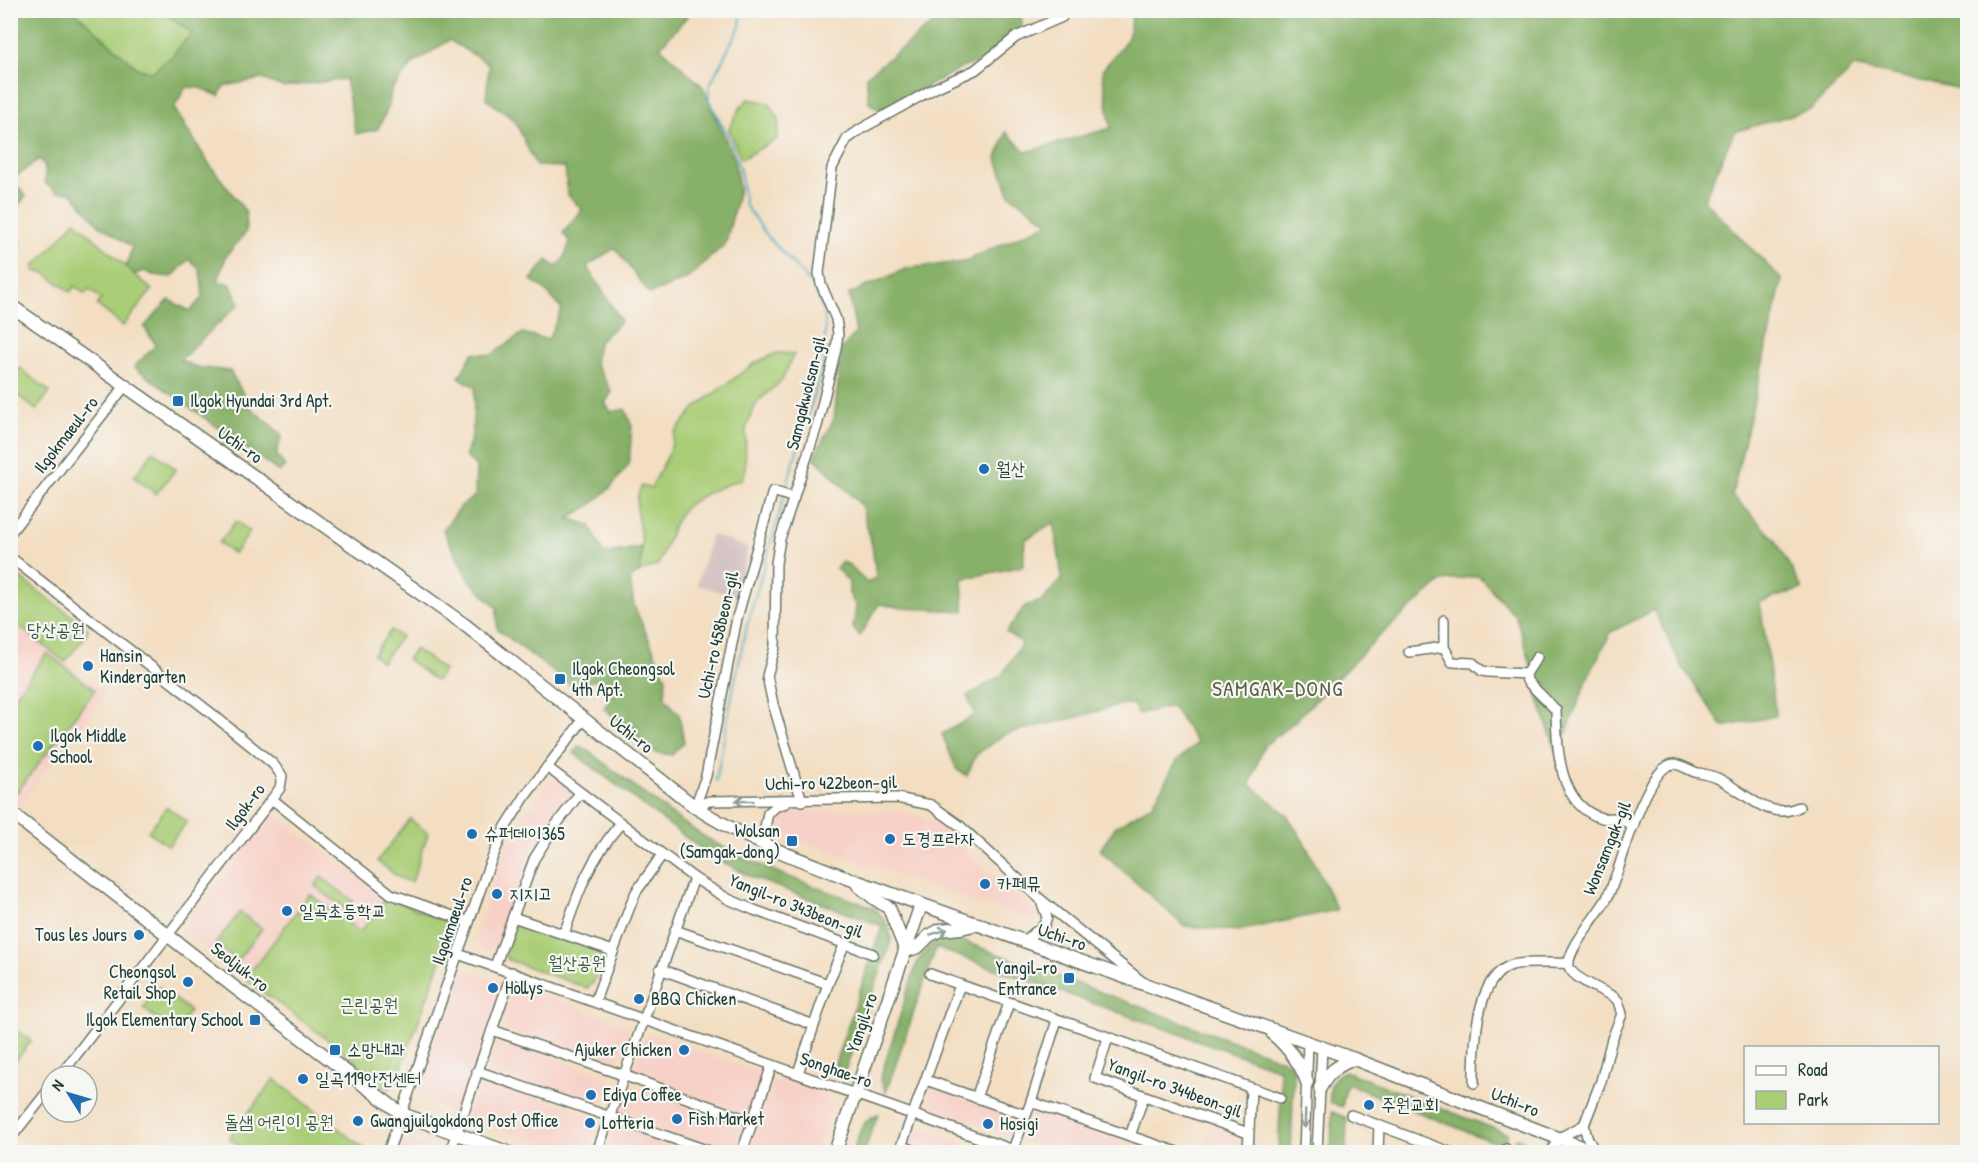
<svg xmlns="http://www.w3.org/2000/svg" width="1978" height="1163" viewBox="0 0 1978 1163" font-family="'Patrick Hand','Poor Story',sans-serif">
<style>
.built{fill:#f7d1c7}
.industrial{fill:#d2bfc0}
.green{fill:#aacd77;stroke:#648556;stroke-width:1.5}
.forest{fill:#87b068;stroke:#53764e;stroke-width:1.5}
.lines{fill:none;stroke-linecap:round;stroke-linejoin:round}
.stream{stroke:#3fa9be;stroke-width:2}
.minor-casing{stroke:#697566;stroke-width:12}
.major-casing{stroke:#697566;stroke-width:15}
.minor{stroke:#fff;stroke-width:9}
.major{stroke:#fff;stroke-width:12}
.oneway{stroke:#8f9e9a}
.poi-dot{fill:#1f6fb2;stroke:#f6f6f2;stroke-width:2}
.labels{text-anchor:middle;stroke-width:4.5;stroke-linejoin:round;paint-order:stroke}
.street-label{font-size:18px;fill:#1f3d34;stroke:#f6f6f2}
.poi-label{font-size:18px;fill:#1f3d34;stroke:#f6f6f2;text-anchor:start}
.park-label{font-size:18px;fill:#3b5a41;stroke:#f6f6f2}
.quarter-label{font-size:21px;letter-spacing:1.5px;fill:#5e604b;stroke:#f6f6f2}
</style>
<rect width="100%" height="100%" fill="#f6f6f2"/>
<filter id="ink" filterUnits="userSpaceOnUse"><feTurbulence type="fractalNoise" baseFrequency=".0167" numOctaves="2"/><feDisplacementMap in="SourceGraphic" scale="12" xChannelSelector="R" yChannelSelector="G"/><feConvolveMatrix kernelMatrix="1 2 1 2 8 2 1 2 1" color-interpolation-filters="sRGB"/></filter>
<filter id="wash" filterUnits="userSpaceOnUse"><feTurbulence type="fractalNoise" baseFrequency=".008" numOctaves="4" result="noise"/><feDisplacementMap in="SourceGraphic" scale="24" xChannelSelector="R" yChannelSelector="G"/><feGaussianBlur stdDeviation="1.35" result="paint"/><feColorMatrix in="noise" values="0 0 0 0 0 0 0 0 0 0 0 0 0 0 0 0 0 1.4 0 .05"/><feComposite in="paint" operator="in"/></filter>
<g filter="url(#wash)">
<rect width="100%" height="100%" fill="#f3dec2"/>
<!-- built -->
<g class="built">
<polygon points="10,620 106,694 19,805 10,799"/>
<polygon points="550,779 559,780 570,788 571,796 539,840 530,857 495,949 491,952 481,948 475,937 507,845 516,827"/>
<polygon points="846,810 895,811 922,816 938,826 1039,915 1034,922 782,835 775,829 777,818 781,813"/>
<polygon points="272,813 387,897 295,1017 189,936 187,924"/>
<polygon points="467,970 498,980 501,986 458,1110 455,1112 422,1099 418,1089 459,974"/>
<polygon points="520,986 624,1024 628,1030 618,1064 612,1066 505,1030 501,1022 511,992"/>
<polygon points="652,1034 756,1071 761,1077 750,1111 744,1114 637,1077 633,1070 644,1038"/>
<polygon points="502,1040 608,1077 611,1080 601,1106 597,1108 491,1071 488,1065 496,1042"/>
<polygon points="481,1077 594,1117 597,1123 586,1152 566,1152 466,1118"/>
<polygon points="780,1079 824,1094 832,1106 815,1152 748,1152 774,1082"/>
<polygon points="634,1086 740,1123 743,1129 736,1150 721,1152 623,1118 619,1111 627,1089"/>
<polygon points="931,1088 1017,1118 1019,1120 1015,1133 1010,1136 926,1107 924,1102 928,1089"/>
<polygon points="1037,1108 1122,1138 1117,1152 1059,1152 1027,1141 1023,1134 1032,1111"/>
<polygon points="619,1125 698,1152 605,1152 614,1127"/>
<polygon points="1212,1125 1236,1133 1242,1142 1243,1152 1203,1152"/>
<polygon points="918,1127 991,1152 931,1152 910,1145 908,1142 913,1129"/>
<polygon points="409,1141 443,1152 399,1152 401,1146"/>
</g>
<!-- industrial -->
<polygon class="industrial" points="711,534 748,548 737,597 697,585"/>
<!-- green -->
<g class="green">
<polygon points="74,11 161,11 192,33 172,56 152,72 138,69"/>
<polygon points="748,99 769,103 779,119 777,139 741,159 729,129 738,111"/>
<polygon points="75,221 152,290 123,326 97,305 101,299 89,289 85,294 75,286 70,292 45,273 35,271 33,265 40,261"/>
<path d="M777 353 794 354 782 380 757 402 746 428 745 469 742 479C724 485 702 493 687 506 672 519 667 547 658 565L640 572C640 564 642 556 642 548 642 528 630 505 642 486L651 488 670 451 675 432 696 407 755 363Z"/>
<polygon points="20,368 50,392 36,410 11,390 11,380"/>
<polygon points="153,451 176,469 156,494 134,477"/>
<polygon points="236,521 250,532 234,554 219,543"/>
<polygon points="11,571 88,628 87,634 65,662 11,620"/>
<polygon points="391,630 401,637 382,662 373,654"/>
<polygon points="415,649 444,670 436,681 407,659"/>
<polygon points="47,653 95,690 17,792 11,787 11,765 13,761 10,759 11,701"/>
<polygon points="167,807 187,822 168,846 148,831"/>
<polygon points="410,819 428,833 412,882 401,879 377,861"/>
<polygon points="321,877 353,901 347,910 315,886"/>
<path d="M310 894 360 932 387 897 454 925 396 1082 390 1088C378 1086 371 1074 361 1066 324 1035 284 1008 245 979Z"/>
<polygon points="240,912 262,929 237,961 215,944"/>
<polygon points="520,923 599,950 603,956 593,983 587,988 508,960 504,954 514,927"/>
<polygon points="159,987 190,1011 174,1032 143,1008"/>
<polygon points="11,1025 31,1041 13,1064 11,1063"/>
<polygon points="274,1079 369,1152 248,1152 229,1138"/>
</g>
<!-- forest -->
<g class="forest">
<polygon points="11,10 74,11 138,69 152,72 172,56 192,33 161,11 692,11 660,47 703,87 734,159 739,189 726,243 688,278 650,294 615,248 587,266 621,321 598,343 595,363 612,392 605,403 611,412 625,409 632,426 629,464 611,487 590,506 568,518 590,525 604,554 642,547 640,572 630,578 634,606 666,678 665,698 679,714 684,742 672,755 656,753 604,708 613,694 593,679 582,694 497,629 497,608 469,580 443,530 461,506 475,496 476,466 470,460 465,457 472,436 475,387 459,377 473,353 491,355 523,333 548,340 562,309 542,287 531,280 547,260 556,267 563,260 570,242 563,233 582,210 568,195 565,167 536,166 515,121 486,99 489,64 449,40 414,63 391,90 389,105 378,129 356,134 345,79 283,87 262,79 224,86 219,96 200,88 186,87 174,108 207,161 246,212 246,232 226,256 218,281 230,284 240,303 180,360 196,367 230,371 252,409 282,435 276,454 285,466 279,472 134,367 156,345 144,327 169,300 190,311 203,297 200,270 189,259 172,277 153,275 145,271 134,274 126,267 132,247 99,225 71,192 57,192 45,183 45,166 39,159 12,180 26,196 11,213"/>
<polygon points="949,11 1027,11 1021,14 1022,26 981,61 959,69 883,111 869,103 866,76"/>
<polygon points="1133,11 1967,11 1968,85 1965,90 1854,67 1811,109 1734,132 1704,200 1782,280 1732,495 1775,539 1802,589 1760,602 1776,716 1723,727 1681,665 1654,610 1611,632 1589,675 1558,755 1538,699 1530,661 1516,617 1479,576 1442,581 1377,638 1293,723 1264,746 1250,784 1287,815 1307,847 1337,910 1238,931 1184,926 1100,850 1116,826 1152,805 1177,761 1197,743 1172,706 1137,714 1134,705 1123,704 1073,718 1005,734 976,755 967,776 957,770 942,734 975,715 967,696 1002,675 1022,643 1006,632 1025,606 1042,601 1062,578 1054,522 1025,540 1023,566 962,579 964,611 903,608 879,604 860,636 853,628 856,607 849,593 849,582 836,568 842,562 850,565 867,583 876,577 872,545 861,505 814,457 834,419 842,348 856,333 849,294 908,268 963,262 1049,223 1009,194 997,159 1006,132 1026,152 1111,128 1102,71 1128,38"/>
<polygon points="11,232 21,243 16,271 11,267"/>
<path d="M579 746 583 747C627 779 670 817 717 844 766 871 821 888 874 908 884 917 891 927 891 941L845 1071 839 1075 832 1072 882 926 751 877 708 854 574 753Z"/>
<path d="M949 936 1281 1059 1291 1065 1294 1073 1291 1152H1278L1281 1093 1279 1069 936 948 886 1092 880 1079 915 968C922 952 932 940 949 936Z"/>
<path d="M1345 1071 1508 1134 1503 1146 1347 1084 1342 1107 1330 1103C1329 1088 1330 1078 1345 1071Z"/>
<polygon points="1332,1112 1347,1118 1346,1152 1331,1152"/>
<path d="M878 1114 864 1152H853C859 1135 859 1122 878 1114Z"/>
<polygon points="1516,1138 1545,1149 1544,1152 1520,1152 1512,1149"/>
</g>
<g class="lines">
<!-- stream -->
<g class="stream">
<polyline points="742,10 740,26 709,86 709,100 731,142 740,170 745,205 769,238 812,284 819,298 825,319 825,358 785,491"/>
<polyline points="716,781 733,690 745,633 784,496"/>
</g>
</g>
</g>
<g filter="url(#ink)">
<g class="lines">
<defs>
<g id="minor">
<polyline points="10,533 125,386"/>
<polyline points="10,557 211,713 273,764 282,776 280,788 272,799 60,1076"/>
<polyline points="1444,620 1444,647 1452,662 1473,663 1482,671 1488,672 1526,674"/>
<polyline points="1409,652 1444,647"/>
<path d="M1537 657 1526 674 1527 681 1556 710C1557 747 1558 806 1602 818 1604 819 1610 818 1612 818 1619 819 1627 822 1634 825"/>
<polyline points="547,767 694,878 728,899 754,910 873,954"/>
<polyline points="272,799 391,894 469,922"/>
<polyline points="802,801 773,704 767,676 775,647 776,563 780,539 817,426 836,349 838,334 836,319 821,284 819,273 832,168 847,139 861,129 935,88 975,70 1016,37 1062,17 1063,10"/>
<polyline points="695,807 709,801 897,798 931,805 959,825 1040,899 1140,980"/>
<polyline points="695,807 706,776 737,618 773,491 794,498"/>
<polyline points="767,847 764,832 768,813 777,806 786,803"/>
<polyline points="513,917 613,951"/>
<polyline points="675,930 828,984"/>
<path d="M564 934C579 890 590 859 621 823"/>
<polyline points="1023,942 1044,925 1047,917 1041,901"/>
<polyline points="458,954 1019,1152"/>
<polyline points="495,966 534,859 553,829 580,793"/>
<polyline points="660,969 814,1025"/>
<polyline points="930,974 1280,1098"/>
<polyline points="595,1001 629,909 636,892 662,855"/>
<polyline points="492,1030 623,1075 753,1122"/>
<polyline points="1108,1038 1095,1078 1248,1133"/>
<polyline points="477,1071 712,1152"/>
<polyline points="798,1073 828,984 845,943"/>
<polyline points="926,1080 1026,1115"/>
<path d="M1474 1083C1474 1050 1474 977 1512 965 1526 961 1553 964 1569 963"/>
<polyline points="976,1098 1009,1003"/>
<polyline points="1031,1102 1177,1152"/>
<polyline points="1351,1115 1450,1152"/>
<path d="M1584 1125 1601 1081 1612 1039 1622 1014 1618 1001 1614 997C1604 991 1572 978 1569 967 1565 952 1598 914 1606 900 1611 891 1614 880 1618 870 1625 849 1649 765 1674 764 1680 764 1689 770 1695 772 1703 774 1710 775 1717 778 1744 790 1766 822 1799 807"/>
<polyline points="1130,1136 1144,1096"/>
<polyline points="10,1139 51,1087"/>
<polyline points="901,1146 919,1152"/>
<polyline points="388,1152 488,868 505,828 526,795 583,720"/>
<polyline points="450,1152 512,972"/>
<polyline points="597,1152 694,878"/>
<polyline points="742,1152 772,1065"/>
<polyline points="899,1152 960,985"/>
<polyline points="1012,1152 1031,1102 1057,1020"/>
<polyline points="1248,1152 1251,1088"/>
<polyline points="1304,1152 1308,1044"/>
<polyline points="1317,1152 1322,1048"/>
<polyline points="1378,1152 1379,1125"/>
<polyline points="1505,1152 1506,1149"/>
<polyline points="1552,1152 1557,1139 1584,1125 1587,1137 1595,1152"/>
</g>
<g id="major">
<path d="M10 305 417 591 465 625 695 807C746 840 797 859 853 880L1354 1059 1594 1152"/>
<polyline points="10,812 234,987 402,1114 507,1152"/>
<polyline points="858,885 875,899 889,908 906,951"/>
<polyline points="906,951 918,947 929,936 940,930 961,928 978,924"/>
<path d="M1273 1034C1289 1048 1300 1062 1307 1082"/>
<path d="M1320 1088C1329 1072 1336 1066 1354 1059"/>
<polyline points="835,1152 921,905"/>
</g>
</defs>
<!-- minor casing -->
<use href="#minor" class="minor-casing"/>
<!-- major casing -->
<use href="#major" class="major-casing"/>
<!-- minor -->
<use href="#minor" class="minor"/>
<!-- major -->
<use href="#major" class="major"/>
</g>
<!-- one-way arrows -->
<defs><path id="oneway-shaft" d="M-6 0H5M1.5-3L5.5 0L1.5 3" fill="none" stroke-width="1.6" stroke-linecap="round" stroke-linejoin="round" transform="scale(1.5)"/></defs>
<g class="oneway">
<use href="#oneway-shaft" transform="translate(744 801) rotate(-180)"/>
<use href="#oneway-shaft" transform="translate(939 932) rotate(-17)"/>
<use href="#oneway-shaft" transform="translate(1305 1119) rotate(92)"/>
</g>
</g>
<!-- markers -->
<g class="poi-dot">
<rect x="172" y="395" width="12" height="12" rx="3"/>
<circle cx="984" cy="469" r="6"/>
<circle cx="88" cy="666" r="6"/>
<rect x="554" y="673" width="12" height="12" rx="3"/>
<circle cx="38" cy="746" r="6"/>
<circle cx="472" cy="834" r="6"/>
<circle cx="890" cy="839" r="6"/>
<rect x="786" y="835" width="12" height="12" rx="3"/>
<circle cx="985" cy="884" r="6"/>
<circle cx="497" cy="894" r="6"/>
<circle cx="287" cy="911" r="6"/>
<circle cx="139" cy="935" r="6"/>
<rect x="1063" y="972" width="12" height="12" rx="3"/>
<circle cx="188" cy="982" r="6"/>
<circle cx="493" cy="988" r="6"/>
<circle cx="639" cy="999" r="6"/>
<rect x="249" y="1014" width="12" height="12" rx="3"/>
<rect x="329" y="1044" width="12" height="12" rx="3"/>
<circle cx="684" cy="1050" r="6"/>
<circle cx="303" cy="1079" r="6"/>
<circle cx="591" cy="1095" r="6"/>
<circle cx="1369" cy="1105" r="6"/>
<circle cx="677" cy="1119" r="6"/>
<circle cx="358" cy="1121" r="6"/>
<circle cx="590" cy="1123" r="6"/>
<circle cx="988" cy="1124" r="6"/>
</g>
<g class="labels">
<!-- street labels -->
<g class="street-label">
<text transform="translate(806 393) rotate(-76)" y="6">Samgakwolsan-gil</text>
<text transform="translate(66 435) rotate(-52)" y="6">Ilgokmaeul-ro</text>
<text transform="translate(240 445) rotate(35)" y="6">Uchi-ro</text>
<text transform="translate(718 635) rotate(-77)" y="6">Uchi-ro 458beon-gil</text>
<text transform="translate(631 734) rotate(38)" y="6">Uchi-ro</text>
<text transform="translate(831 783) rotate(-1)" y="6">Uchi-ro 422beon-gil</text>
<text transform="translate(245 807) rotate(-53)" y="6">Ilgok-ro</text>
<text transform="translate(1607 848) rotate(-68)" y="6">Wonsamgak-gil</text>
<text transform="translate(796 906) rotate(22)" y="6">Yangil-ro 343beon-gil</text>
<text transform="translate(452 921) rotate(-71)" y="6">Ilgokmaeul-ro</text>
<text transform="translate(1062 937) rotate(19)" y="6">Uchi-ro</text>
<text transform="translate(240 967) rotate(38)" y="6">Seoljuk-ro</text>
<text transform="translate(862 1023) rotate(-71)" y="6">Yangil-ro</text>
<text transform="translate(836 1070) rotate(19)" y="6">Songhae-ro</text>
<text transform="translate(1175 1088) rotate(20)" y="6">Yangil-ro 344beon-gil</text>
<text transform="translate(1515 1102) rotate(22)" y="6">Uchi-ro</text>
</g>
<!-- poi labels -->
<g class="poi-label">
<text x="190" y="407">Ilgok Hyundai 3rd Apt.</text>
<text x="996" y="475">월산</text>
<text x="100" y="662">Hansin<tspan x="100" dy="21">Kindergarten</tspan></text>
<text x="572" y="675">Ilgok Cheongsol<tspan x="572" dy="21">4th Apt.</tspan></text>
<text x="50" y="742">Ilgok Middle<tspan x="50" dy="21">School</tspan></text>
<text x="780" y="837" text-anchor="end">Wolsan<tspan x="780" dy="21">(Samgak-dong)</tspan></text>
<text x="484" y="840">슈퍼데이365</text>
<text x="902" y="845">도경프라자</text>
<text x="997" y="890">카페뮤</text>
<text x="509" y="900">지지고</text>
<text x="299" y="917">일곡초등학교</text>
<text x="127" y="941" text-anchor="end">Tous les Jours</text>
<text x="1057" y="974" text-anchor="end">Yangil-ro<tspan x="1057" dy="21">Entrance</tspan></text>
<text x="176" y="978" text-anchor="end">Cheongsol<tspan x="176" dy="21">Retail Shop</tspan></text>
<text x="505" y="994">Hollys</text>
<text x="651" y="1005">BBQ Chicken</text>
<text x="243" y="1026" text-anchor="end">Ilgok Elementary School</text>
<text x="347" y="1056">소망내과</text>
<text x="672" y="1056" text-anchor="end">Ajuker Chicken</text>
<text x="315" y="1085">일곡119안전센터</text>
<text x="603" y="1101">Ediya Coffee</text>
<text x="1381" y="1111">주원교회</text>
<text x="689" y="1125">Fish Market</text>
<text x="370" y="1127">Gwangjuilgokdong Post Office</text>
<text x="602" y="1129">Lotteria</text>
<text x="1000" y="1130">Hosigi</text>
</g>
<!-- park labels -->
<g class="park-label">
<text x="56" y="636">당산공원</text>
<text x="577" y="969">월산공원</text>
<text x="369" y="1011">근린공원</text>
<text x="279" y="1128">돌샘 어린이 공원</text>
</g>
<!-- quarter labels -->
<g class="quarter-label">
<text x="1278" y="696">SAMGAK-DONG</text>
</g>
</g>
<!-- margin -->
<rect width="1978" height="1163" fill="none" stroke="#f6f6f2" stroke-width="36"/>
<!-- legend -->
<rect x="1744" y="1046" width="195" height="78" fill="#f6f6f2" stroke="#a0aca6" stroke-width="1.5"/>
<rect x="1756" y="1066" width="30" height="9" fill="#ffffff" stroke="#a0aca6" stroke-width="1.5"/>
<text x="1798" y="1076" font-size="18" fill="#1f3d34">Road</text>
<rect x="1756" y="1091" width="30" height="18" fill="#aacd77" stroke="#a0aca6" stroke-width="1.5"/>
<text x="1798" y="1106" font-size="18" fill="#1f3d34">Park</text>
<!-- north arrow -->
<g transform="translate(69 1094) rotate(307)"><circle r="28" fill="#f6f6f2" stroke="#a0aca6" stroke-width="1.5"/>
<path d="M0-4.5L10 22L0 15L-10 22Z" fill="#1f6fb2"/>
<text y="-9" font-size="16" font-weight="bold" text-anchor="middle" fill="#1f3d34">N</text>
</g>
</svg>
